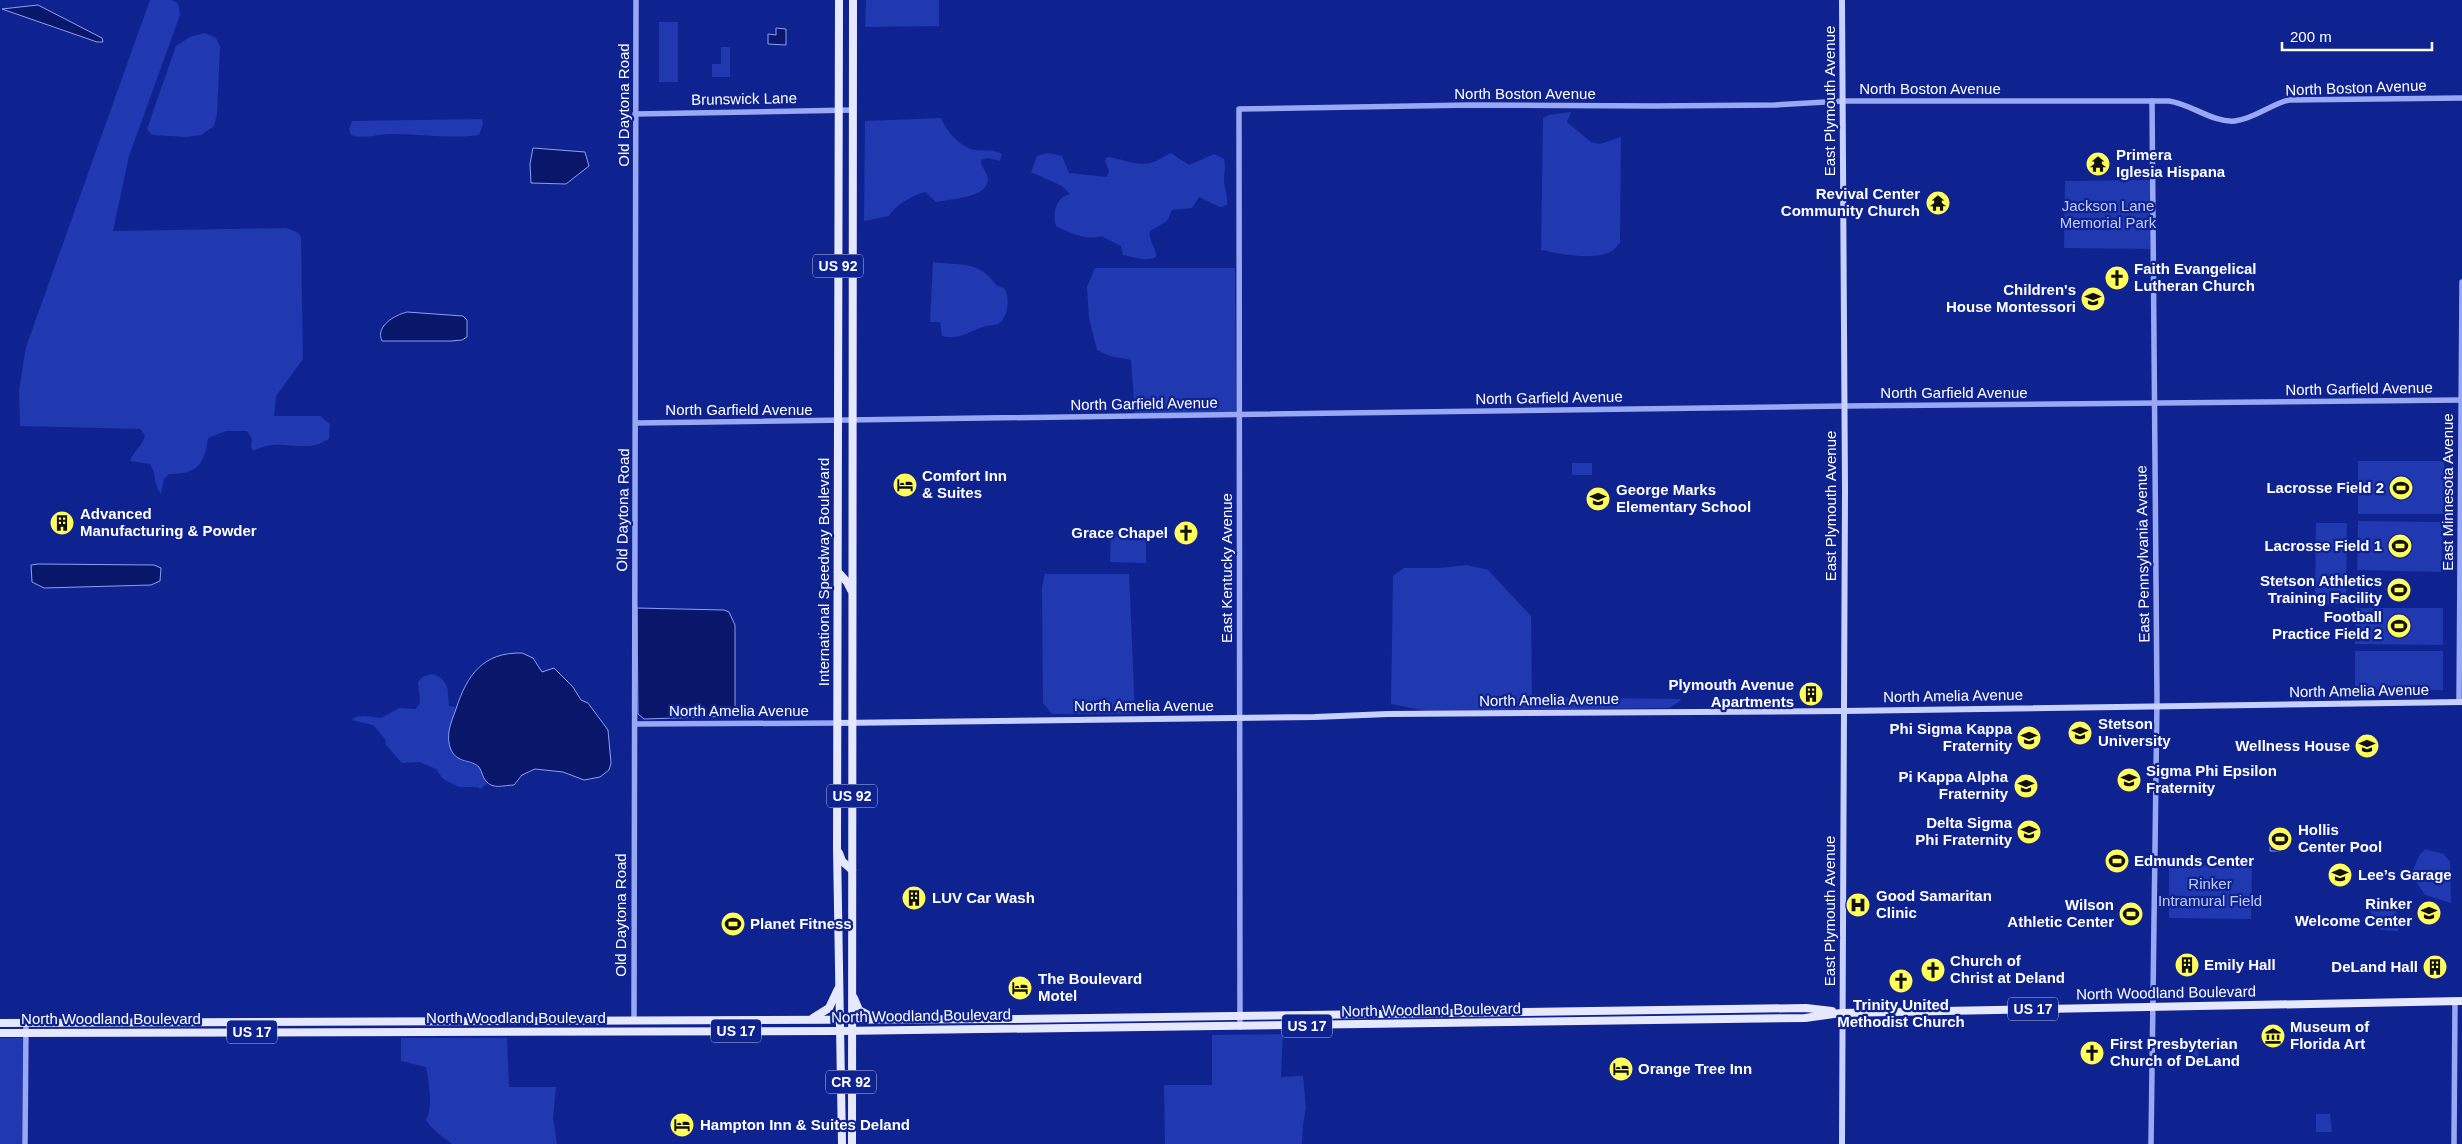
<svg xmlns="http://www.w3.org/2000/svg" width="2462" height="1144" viewBox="0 0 2462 1144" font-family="Arial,sans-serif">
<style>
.green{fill:#2038b0}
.water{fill:#09176b;stroke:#8a9ef7}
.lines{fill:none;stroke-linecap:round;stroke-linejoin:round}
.tertiary{stroke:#99a8f3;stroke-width:5.5}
.secondary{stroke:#c8d0fd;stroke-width:6}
.primary{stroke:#e5e8ff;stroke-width:8}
.labels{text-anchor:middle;stroke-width:4.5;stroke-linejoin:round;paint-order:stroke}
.shield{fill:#0f2390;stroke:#b7bdde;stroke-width:1}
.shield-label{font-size:14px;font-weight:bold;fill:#fff}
.street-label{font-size:15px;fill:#fff;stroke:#0f2390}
.poi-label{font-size:15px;font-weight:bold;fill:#fff;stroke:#0f2390;text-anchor:start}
.park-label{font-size:15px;fill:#c0cbfe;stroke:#0f2390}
</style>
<rect width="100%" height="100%" fill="#0f2390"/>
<!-- green -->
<g class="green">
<path d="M150 0H172L178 3 180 15 129 156 113 231 286 228 297 232 301 237 303 359 276 396 274 416H320L330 424 329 439C323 442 316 446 309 446 288 447 275 440 253 451L251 446 252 439 247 431H226L208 438C204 465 198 474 169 474L164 479 161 494C153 484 157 474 150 464L130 461C134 450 143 446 145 435L140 429 20 426 19 390 26 347Z"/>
<polygon points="866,0 939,0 939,26 865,27"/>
<rect x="659" y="22" width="19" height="60"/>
<polygon points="205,33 216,38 220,46 217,114 214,126 201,135 187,137 152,135 147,129 176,46 190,37"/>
<polygon points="721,47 730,47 730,77 712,77 712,64 721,64"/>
<path d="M1571 112 1567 122 1591 142 1600 144 1621 137 1620 243C1617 245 1614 250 1612 251 1594 261 1560 254 1541 250L1543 118 1549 115Z"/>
<path d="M941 118C946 131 961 148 975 150 984 151 994 149 1002 154L1000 161 988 158 981 160C981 168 987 171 988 179 988 198 950 199 936 202L925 192C912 196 896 204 889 216L864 221 865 121Z"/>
<path d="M482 119 483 124 479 135C450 139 422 134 393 134 379 133 364 140 351 135L349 129 352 121Z"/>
<path d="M1048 153 1062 156 1069 173 1107 177 1109 171 1105 161 1107 157C1123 158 1137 168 1154 162 1160 160 1165 155 1171 153L1189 165 1214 154 1224 159C1226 167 1224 172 1224 180 1224 189 1228 192 1227 205L1220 207 1199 197 1192 208 1172 210 1167 221 1150 231C1148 241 1157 248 1156 257 1147 262 1133 257 1123 255L1121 246 1101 236C1088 241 1068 233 1056 226 1052 213 1056 197 1070 194L1062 186 1031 172 1037 156Z"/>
<polygon points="2148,180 2151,183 2150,249 2064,248 2065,181"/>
<path d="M933 262C960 266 979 260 996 285L1005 289C1010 299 1008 318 998 324 994 326 987 325 983 327 968 332 959 340 942 336L940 322H930Z"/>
<polygon points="1095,268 1235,268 1236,413 1135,413 1131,360 1110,356 1097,350 1089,318 1087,287"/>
<rect x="2358" y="461" width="86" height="53"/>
<rect x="1572" y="463" width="20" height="12"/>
<polygon points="2358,521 2443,522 2442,572 2357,570"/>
<polygon points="2316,523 2347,523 2346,604 2315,604"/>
<polygon points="1111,531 1146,531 1146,563 1110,562"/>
<polygon points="1467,565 1488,570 1531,616 1532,697 1681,699 1680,701 1669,708 1426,711 1391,704 1393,576 1404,568 1440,568"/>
<polygon points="1045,574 1129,574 1135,714 1052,714 1043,703 1042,587"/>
<polygon points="2356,608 2443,608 2443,645 2355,644"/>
<polygon points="2355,651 2443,651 2443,690 2355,689"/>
<path d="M432 674C451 681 447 689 449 706L456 707 449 733 460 760 479 766 488 783 480 789 477 787H459L443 779 436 769 419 762 402 763 386 745 385 739 373 725 351 720C361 713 370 717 381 718L399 708 416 709 420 702 418 682 422 677Z"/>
<polygon points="2426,849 2444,854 2450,862 2451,903 2425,895 2411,874 2420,854"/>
<polygon points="2169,865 2252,866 2251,919 2169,918"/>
<path d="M2376 899 2392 907 2400 917 2398 931 2381 930C2373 921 2369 915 2371 903Z"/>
<polygon points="1283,1034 1281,1077 1303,1076 1306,1108 1303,1124 1302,1144 1165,1144 1164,1085 1212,1085 1212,1035"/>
<polygon points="0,1038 23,1038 22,1144 0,1144"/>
<path d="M401 1038H507L509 1087H556L553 1118 557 1144H452C442 1136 433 1131 426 1120 433 1108 429 1081 426 1067L401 1061Z"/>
<polygon points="2193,1040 2199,1046 2198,1061 2189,1063 2189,1044"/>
<polygon points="2316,1114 2330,1114 2332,1132 2316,1132"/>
</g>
<!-- water -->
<g class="water">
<polygon points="38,5 102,38 103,42 97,42 2,9"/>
<polygon points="776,28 786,29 786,45 768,44 768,34 776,35"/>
<polygon points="533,148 585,152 589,166 566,184 531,183 530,164"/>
<path d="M407 312 463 316 467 320V337L462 340 451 341H382C375 326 395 315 407 312Z"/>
<polygon points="38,564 154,565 161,568 160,581 151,585 44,588 32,582 31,565"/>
<polygon points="637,608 724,610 729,612 735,625 735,716 644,719 638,714"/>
<path d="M522 653 533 658 542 672 554 668 573 687 581 700 588 703 608 730 611 763 609 770 600 777 584 780 563 772 535 769 522 775 514 785C504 785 493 790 486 781 482 777 482 771 479 767 471 759 458 764 451 750 445 735 451 723 456 709 467 675 483 652 522 653Z"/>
<polygon points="2271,834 2289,835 2288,844 2280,844 2280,851 2270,851"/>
</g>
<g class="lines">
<!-- tertiary -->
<g class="tertiary">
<polyline points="635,114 853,110"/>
<polyline points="636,423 1844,406 2462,400"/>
<polyline points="2459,702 2462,282"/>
<polyline points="636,724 838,723"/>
<polyline points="634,1020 636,0"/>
<path d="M1240 1027 1239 109 1470 105 1653 106 1775 105 1843 101H2169C2191 104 2213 123 2235 121 2254 119 2271 104 2289 100L2462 98"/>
<polyline points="25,1144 26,1023"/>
<polyline points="2151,1144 2157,700 2152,101"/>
<polyline points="2454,1144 2455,1001"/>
</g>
<!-- secondary -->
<g class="secondary">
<polyline points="1842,0 1845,492 1842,1144"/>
<polyline points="838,723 1315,717 1388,714 1843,711 2462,702"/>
</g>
<!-- primary -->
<g class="primary">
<polyline points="839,0 837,848 842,1144"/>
<polyline points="838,572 847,582 851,590"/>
<polyline points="839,853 842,861 852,870"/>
<polyline points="854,998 859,1010 872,1017"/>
<polyline points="813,1018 829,1008 838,989"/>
<polyline points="0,1023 1012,1019 1806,1008 1832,1011"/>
<polyline points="0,1033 840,1031 1805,1018 1841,1013 2462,1001"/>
<polyline points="852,1144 853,0"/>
</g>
</g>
<!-- icons -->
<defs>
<symbol id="temple-disc" viewBox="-11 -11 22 22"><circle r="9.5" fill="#fffe5b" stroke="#0f2390"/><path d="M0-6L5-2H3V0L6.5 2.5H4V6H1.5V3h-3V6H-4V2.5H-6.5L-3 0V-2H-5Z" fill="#111"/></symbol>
<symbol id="church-disc" viewBox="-11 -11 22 22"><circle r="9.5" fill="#fffe5b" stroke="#0f2390"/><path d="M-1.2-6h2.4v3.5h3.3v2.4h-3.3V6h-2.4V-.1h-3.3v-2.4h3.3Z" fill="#111"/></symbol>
<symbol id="school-disc" viewBox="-11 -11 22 22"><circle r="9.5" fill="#fffe5b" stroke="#0f2390"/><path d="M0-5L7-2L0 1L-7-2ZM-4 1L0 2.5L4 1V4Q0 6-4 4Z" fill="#111"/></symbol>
<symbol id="hotel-disc" viewBox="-11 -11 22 22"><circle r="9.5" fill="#fffe5b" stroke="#0f2390"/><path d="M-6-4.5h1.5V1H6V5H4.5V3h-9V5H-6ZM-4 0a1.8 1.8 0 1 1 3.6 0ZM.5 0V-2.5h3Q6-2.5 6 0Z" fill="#111"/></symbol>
<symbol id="stadium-disc" viewBox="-11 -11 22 22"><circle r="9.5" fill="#fffe5b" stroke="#0f2390"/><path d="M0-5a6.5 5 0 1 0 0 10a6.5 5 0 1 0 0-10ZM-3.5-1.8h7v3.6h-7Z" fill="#111"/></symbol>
<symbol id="building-disc" viewBox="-11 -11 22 22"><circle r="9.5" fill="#fffe5b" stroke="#0f2390"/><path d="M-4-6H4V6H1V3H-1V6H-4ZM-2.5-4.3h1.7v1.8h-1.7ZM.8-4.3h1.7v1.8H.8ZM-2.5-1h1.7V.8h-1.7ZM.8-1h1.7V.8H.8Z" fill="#111"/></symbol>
<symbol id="university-disc" viewBox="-11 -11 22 22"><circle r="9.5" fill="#fffe5b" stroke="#0f2390"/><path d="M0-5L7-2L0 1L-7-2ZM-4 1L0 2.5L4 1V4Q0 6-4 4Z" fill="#111"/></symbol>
<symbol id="hospital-disc" viewBox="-11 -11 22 22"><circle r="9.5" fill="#fffe5b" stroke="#0f2390"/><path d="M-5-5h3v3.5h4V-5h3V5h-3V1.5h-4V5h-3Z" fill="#111"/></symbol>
<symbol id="museum-disc" viewBox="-11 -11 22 22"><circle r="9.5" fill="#fffe5b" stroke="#0f2390"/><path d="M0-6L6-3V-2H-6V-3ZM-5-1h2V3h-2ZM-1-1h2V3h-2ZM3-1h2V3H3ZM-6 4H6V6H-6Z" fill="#111"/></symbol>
</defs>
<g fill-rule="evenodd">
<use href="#temple-disc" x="2084" y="150" width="28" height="28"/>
<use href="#temple-disc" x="1924" y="189" width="28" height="28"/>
<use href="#church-disc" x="2103" y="264" width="28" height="28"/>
<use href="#school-disc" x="2079" y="285" width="28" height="28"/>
<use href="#hotel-disc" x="891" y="471" width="28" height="28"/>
<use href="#stadium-disc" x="2387" y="474" width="28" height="28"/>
<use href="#school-disc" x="1584" y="485" width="28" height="28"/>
<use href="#building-disc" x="48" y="509" width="28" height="28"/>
<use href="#church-disc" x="1172" y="519" width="28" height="28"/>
<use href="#stadium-disc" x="2386" y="532" width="28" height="28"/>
<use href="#stadium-disc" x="2385" y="576" width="28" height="28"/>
<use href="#stadium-disc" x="2385" y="612" width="28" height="28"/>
<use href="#building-disc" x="1797" y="680" width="28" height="28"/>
<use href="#university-disc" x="2066" y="719" width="28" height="28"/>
<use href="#university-disc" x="2015" y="724" width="28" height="28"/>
<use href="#university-disc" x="2353" y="732" width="28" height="28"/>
<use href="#university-disc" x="2115" y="766" width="28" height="28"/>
<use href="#university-disc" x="2012" y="772" width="28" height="28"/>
<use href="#university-disc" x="2015" y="818" width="28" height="28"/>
<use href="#stadium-disc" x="2266" y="825" width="28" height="28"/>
<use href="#stadium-disc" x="2103" y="847" width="28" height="28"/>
<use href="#university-disc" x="2326" y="861" width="28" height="28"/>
<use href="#building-disc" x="900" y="884" width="28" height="28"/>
<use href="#hospital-disc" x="1844" y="891" width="28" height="28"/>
<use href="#university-disc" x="2415" y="899" width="28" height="28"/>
<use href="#stadium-disc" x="2117" y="900" width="28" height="28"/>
<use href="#stadium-disc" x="719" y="910" width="28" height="28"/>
<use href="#building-disc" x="2173" y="951" width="28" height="28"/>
<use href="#building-disc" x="2421" y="953" width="28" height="28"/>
<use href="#church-disc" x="1919" y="956" width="28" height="28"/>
<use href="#church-disc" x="1887" y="967" width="28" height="28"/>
<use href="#hotel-disc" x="1006" y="974" width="28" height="28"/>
<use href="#museum-disc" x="2259" y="1022" width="28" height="28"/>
<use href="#church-disc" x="2078" y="1039" width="28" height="28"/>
<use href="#hotel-disc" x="1607" y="1055" width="28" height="28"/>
<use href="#hotel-disc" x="668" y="1111" width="28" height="28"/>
</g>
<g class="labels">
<!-- shield labels -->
<g class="shield">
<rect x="813" y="254.5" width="50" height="23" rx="4"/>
<rect x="827" y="784.5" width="50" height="23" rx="4"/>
<rect x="2008" y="997.5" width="50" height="23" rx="4"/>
<rect x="1282" y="1014.5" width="50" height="23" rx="4"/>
<rect x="711" y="1019.5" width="50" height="23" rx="4"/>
<rect x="227" y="1020.5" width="50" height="23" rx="4"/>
<rect x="826" y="1070.5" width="50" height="23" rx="4"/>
</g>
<g class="shield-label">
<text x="838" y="271">US 92</text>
<text x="852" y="801">US 92</text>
<text x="2033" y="1014">US 17</text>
<text x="1307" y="1031">US 17</text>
<text x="736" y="1036">US 17</text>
<text x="252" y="1037">US 17</text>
<text x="851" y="1087">CR 92</text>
</g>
<!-- street labels -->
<g class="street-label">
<text transform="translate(2356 88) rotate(-2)" y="5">North Boston Avenue</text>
<text x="1930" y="94">North Boston Avenue</text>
<text x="1525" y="99">North Boston Avenue</text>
<text transform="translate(744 99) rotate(-1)" y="5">Brunswick Lane</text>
<text transform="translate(1830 101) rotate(-90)" y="5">East Plymouth Avenue</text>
<text transform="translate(624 105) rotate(-90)" y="5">Old Daytona Road</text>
<text transform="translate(2359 389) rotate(-1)" y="5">North Garfield Avenue</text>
<text x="1954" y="398">North Garfield Avenue</text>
<text transform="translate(1549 398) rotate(-1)" y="5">North Garfield Avenue</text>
<text transform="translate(1144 404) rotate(-1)" y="5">North Garfield Avenue</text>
<text x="739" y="415">North Garfield Avenue</text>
<text transform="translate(2448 492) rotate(-90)" y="5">East Minnesota Avenue</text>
<text transform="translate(1831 506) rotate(-90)" y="5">East Plymouth Avenue</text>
<text transform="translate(623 510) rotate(-89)" y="5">Old Daytona Road</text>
<text transform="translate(2143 554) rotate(-91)" y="5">East Pennsylvania Avenue</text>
<text transform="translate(1227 568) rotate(-90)" y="5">East Kentucky Avenue</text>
<text transform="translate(824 572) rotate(-90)" y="5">International Speedway Boulevard</text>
<text transform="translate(2359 691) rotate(-1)" y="5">North Amelia Avenue</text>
<text transform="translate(1953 696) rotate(-1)" y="5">North Amelia Avenue</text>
<text transform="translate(1549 700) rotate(-1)" y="5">North Amelia Avenue</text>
<text x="1144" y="711">North Amelia Avenue</text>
<text x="739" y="716">North Amelia Avenue</text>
<text transform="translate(1830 911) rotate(-90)" y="5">East Plymouth Avenue</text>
<text transform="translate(621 915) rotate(-90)" y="5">Old Daytona Road</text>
<text transform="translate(2166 993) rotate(-1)" y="5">North Woodland Boulevard</text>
<text transform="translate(1431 1010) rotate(-1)" y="5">North Woodland Boulevard</text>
<text transform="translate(921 1016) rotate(-1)" y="5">North Woodland Boulevard</text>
<text x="516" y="1023">North Woodland Boulevard</text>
<text x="111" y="1024">North Woodland Boulevard</text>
</g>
<!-- poi labels -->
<g class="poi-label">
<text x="2116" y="160">Primera<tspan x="2116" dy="17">Iglesia Hispana</tspan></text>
<text x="1920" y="199" text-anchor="end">Revival Center<tspan x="1920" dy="17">Community Church</tspan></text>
<text x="2134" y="274">Faith Evangelical<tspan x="2134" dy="17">Lutheran Church</tspan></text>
<text x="2076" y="295" text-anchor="end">Children's<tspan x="2076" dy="17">House Montessori</tspan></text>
<text x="922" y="481">Comfort Inn<tspan x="922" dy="17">&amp; Suites</tspan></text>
<text x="2384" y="493" text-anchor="end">Lacrosse Field 2</text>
<text x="1616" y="495">George Marks<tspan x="1616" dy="17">Elementary School</tspan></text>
<text x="80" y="519">Advanced<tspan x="80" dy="17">Manufacturing &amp; Powder</tspan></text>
<text x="1168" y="538" text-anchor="end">Grace Chapel</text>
<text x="2382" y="551" text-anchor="end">Lacrosse Field 1</text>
<text x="2382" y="586" text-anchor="end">Stetson Athletics<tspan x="2382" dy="17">Training Facility</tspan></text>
<text x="2382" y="622" text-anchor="end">Football<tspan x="2382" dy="17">Practice Field 2</tspan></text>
<text x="1794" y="690" text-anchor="end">Plymouth Avenue<tspan x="1794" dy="17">Apartments</tspan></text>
<text x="2098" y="729">Stetson<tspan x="2098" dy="17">University</tspan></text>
<text x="2012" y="734" text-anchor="end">Phi Sigma Kappa<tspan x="2012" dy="17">Fraternity</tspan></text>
<text x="2350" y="751" text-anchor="end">Wellness House</text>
<text x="2146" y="776">Sigma Phi Epsilon<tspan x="2146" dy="17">Fraternity</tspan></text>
<text x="2008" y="782" text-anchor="end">Pi Kappa Alpha<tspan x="2008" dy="17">Fraternity</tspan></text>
<text x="2012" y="828" text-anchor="end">Delta Sigma<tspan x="2012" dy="17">Phi Fraternity</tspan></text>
<text x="2298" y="835">Hollis<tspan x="2298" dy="17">Center Pool</tspan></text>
<text x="2134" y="866">Edmunds Center</text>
<text x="2358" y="880">Lee’s Garage</text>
<text x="1876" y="901">Good Samaritan<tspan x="1876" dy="17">Clinic</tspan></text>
<text x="932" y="903">LUV Car Wash</text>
<text x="2412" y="909" text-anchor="end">Rinker<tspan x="2412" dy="17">Welcome Center</tspan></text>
<text x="2114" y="910" text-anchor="end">Wilson<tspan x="2114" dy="17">Athletic Center</tspan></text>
<text x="750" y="929">Planet Fitness</text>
<text x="1950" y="966">Church of<tspan x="1950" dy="17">Christ at Deland</tspan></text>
<text x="2204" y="970">Emily Hall</text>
<text x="2418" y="972" text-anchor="end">DeLand Hall</text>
<text x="1038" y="984">The Boulevard<tspan x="1038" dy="17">Motel</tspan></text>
<text x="1901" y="1010" text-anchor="middle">Trinity United<tspan x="1901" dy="17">Methodist Church</tspan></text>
<text x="2290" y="1032">Museum of<tspan x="2290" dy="17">Florida Art</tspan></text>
<text x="2110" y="1049">First Presbyterian<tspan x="2110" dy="17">Church of DeLand</tspan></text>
<text x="1638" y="1074">Orange Tree Inn</text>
<text x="700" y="1130">Hampton Inn &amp; Suites Deland</text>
</g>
<!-- park labels -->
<g class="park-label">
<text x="2108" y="211">Jackson Lane<tspan x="2108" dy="17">Memorial Park</tspan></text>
<text x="2210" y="889">Rinker<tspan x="2210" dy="17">Intramural Field</tspan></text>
</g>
</g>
<!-- scale -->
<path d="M2282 42v8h150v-8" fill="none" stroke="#ffffff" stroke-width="2.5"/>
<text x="2290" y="42" font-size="15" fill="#ffffff" stroke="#0f2390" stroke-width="4" paint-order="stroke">200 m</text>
</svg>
